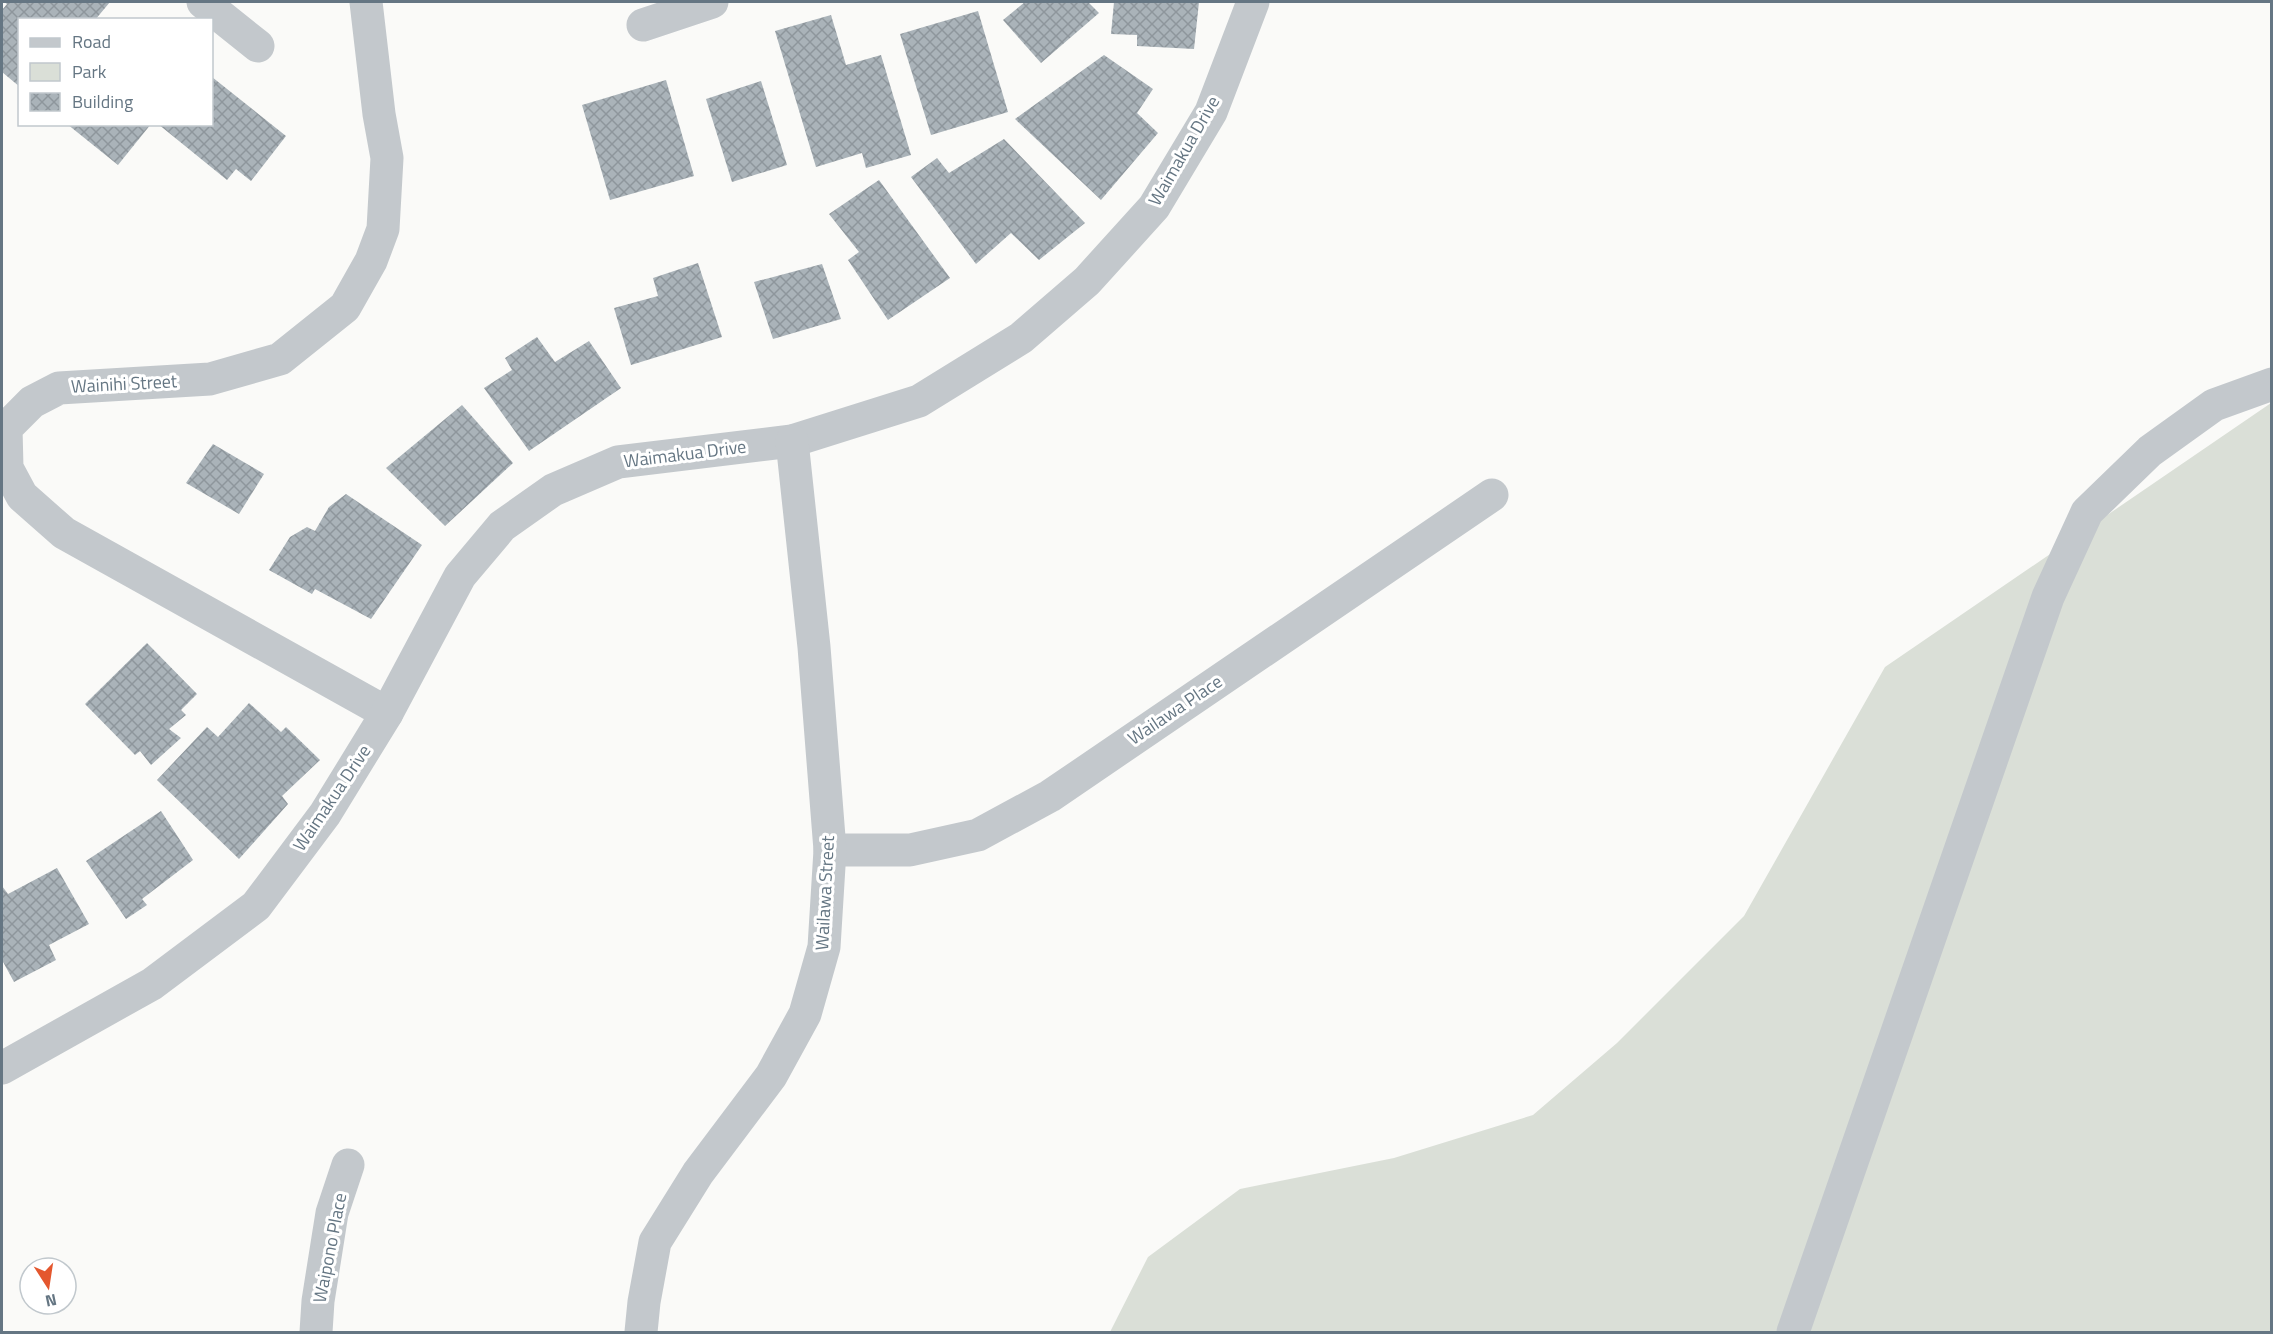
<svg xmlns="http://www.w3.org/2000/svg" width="2273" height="1334" viewBox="0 0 2273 1334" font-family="'Titillium Web',sans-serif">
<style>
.green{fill:#dadfd7}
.building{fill:url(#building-cross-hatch)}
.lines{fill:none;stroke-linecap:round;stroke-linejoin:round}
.minor{stroke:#c3c8cc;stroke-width:33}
.labels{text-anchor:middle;stroke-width:6;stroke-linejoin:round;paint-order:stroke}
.street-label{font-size:18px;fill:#657683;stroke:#fff}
</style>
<defs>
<pattern id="building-cross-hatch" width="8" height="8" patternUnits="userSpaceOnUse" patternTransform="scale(1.5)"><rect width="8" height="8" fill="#aab3b9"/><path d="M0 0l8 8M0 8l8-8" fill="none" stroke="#8e969c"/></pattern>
</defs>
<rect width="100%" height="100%" fill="#fafaf8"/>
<!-- green -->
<polygon class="green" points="2271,403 2271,1332 1110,1332 1148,1257 1240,1189 1394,1158 1533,1115 1617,1043 1744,916 1885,667"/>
<!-- building -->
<g class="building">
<polygon points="4,2 110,2 95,20 20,20 20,87 2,72 2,10 7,4"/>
<polygon points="1025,2 1088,2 1099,13 1041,63 1003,20"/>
<polygon points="1114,2 1199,2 1194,49 1137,46 1137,35 1111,34"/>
<polygon points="978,11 1008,112 931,135 900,34"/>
<polygon points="831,15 846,65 881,55 911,155 866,168 862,153 816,167 775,31"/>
<polygon points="1104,55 1153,89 1137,113 1158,133 1101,200 1015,119"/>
<polygon points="212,77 286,136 251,181 236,169 227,180 158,124 212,124"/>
<polygon points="666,80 694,176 610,200 582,105"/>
<polygon points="761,81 787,165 732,182 706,99"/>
<polygon points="67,124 151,124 118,165"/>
<polygon points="1004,139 1085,223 1039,260 1011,233 976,264 911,177 937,158 949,173"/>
<polygon points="879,180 950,278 888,320 848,260 859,252 829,214"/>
<polygon points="698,263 722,337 631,365 614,308 658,296 653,278"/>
<polygon points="822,264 841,319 773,339 754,282"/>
<polygon points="537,337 555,362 589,341 621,388 529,451 484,388 512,370 505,358"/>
<polygon points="462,405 513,463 445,526 386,468"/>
<polygon points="213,444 264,474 239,514 186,483"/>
<polygon points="346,494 422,545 371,619 315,589 312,594 269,570 290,537 307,527 315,531 329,507"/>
<polygon points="147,643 197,694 181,710 186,715 169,729 181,738 151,765 140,751 135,755 85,704"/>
<polygon points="249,703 281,732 286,727 320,760 282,796 288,804 239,859 157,780 207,727 218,737"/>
<polygon points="161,811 193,860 142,899 147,905 126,919 86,861"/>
<polygon points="57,868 89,924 49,945 56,960 14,982 2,960 2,886 8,894"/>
</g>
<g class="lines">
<!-- minor -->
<g class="minor">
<polyline points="203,2 258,46"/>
<polyline points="366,2 379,114 387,158 383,229 371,261 345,307 280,359 210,379 59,388 32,402 6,428 7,468 22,496 64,533 387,713"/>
<polyline points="643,25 712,2"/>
<polyline points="830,850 910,850 978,835 1050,796 1492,495"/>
<polyline points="2,1068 152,984 256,906 325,814 387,713 460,576 502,526 553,490 618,462 792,441 919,401 1021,338 1087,281 1154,207 1211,112 1253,2"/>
<polyline points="316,1332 318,1301 332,1213 348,1165"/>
<polyline points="641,1332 644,1302 655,1242 698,1173 771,1076 805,1014 824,947 830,850 814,647 792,441"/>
<polyline points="1793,1332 2048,597 2087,512 2150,451 2214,405 2272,384"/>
</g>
</g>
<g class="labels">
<!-- street labels -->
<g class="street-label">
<text transform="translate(1184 151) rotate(-60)" y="6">Waimakua Drive</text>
<text transform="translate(124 384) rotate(-3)" y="6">Wainihi Street</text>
<text transform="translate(685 454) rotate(-7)" y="6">Waimakua Drive</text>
<text transform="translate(1175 710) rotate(-34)" y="6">Wailawa Place</text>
<text transform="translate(332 798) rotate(-56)" y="6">Waimakua Drive</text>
<text transform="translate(825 893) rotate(-87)" y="6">Wailawa Street</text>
<text transform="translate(330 1248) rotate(-79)" y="6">Waipono Place</text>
</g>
</g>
<!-- border -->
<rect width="2273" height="1334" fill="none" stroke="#657683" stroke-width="6"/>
<!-- legend -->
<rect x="18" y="18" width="195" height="108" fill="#ffffff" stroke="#c1c8cd" stroke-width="1.5"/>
<rect x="30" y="38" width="30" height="9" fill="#c3c8cc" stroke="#c1c8cd" stroke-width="1.5"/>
<text x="72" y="48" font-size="18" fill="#657683">Road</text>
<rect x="30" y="63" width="30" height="18" fill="#dadfd7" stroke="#c1c8cd" stroke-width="1.5"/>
<text x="72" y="78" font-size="18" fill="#657683">Park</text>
<rect x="30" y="93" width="30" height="18" fill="url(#building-cross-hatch)" stroke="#c1c8cd" stroke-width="1.5"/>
<text x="72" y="108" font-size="18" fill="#657683">Building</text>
<!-- north arrow -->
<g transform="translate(48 1286) rotate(168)"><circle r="28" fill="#ffffff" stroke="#c1c8cd" stroke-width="1.5"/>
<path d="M0-4.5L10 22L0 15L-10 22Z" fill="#e4572e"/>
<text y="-9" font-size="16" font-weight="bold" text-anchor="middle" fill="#657683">N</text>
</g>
</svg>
